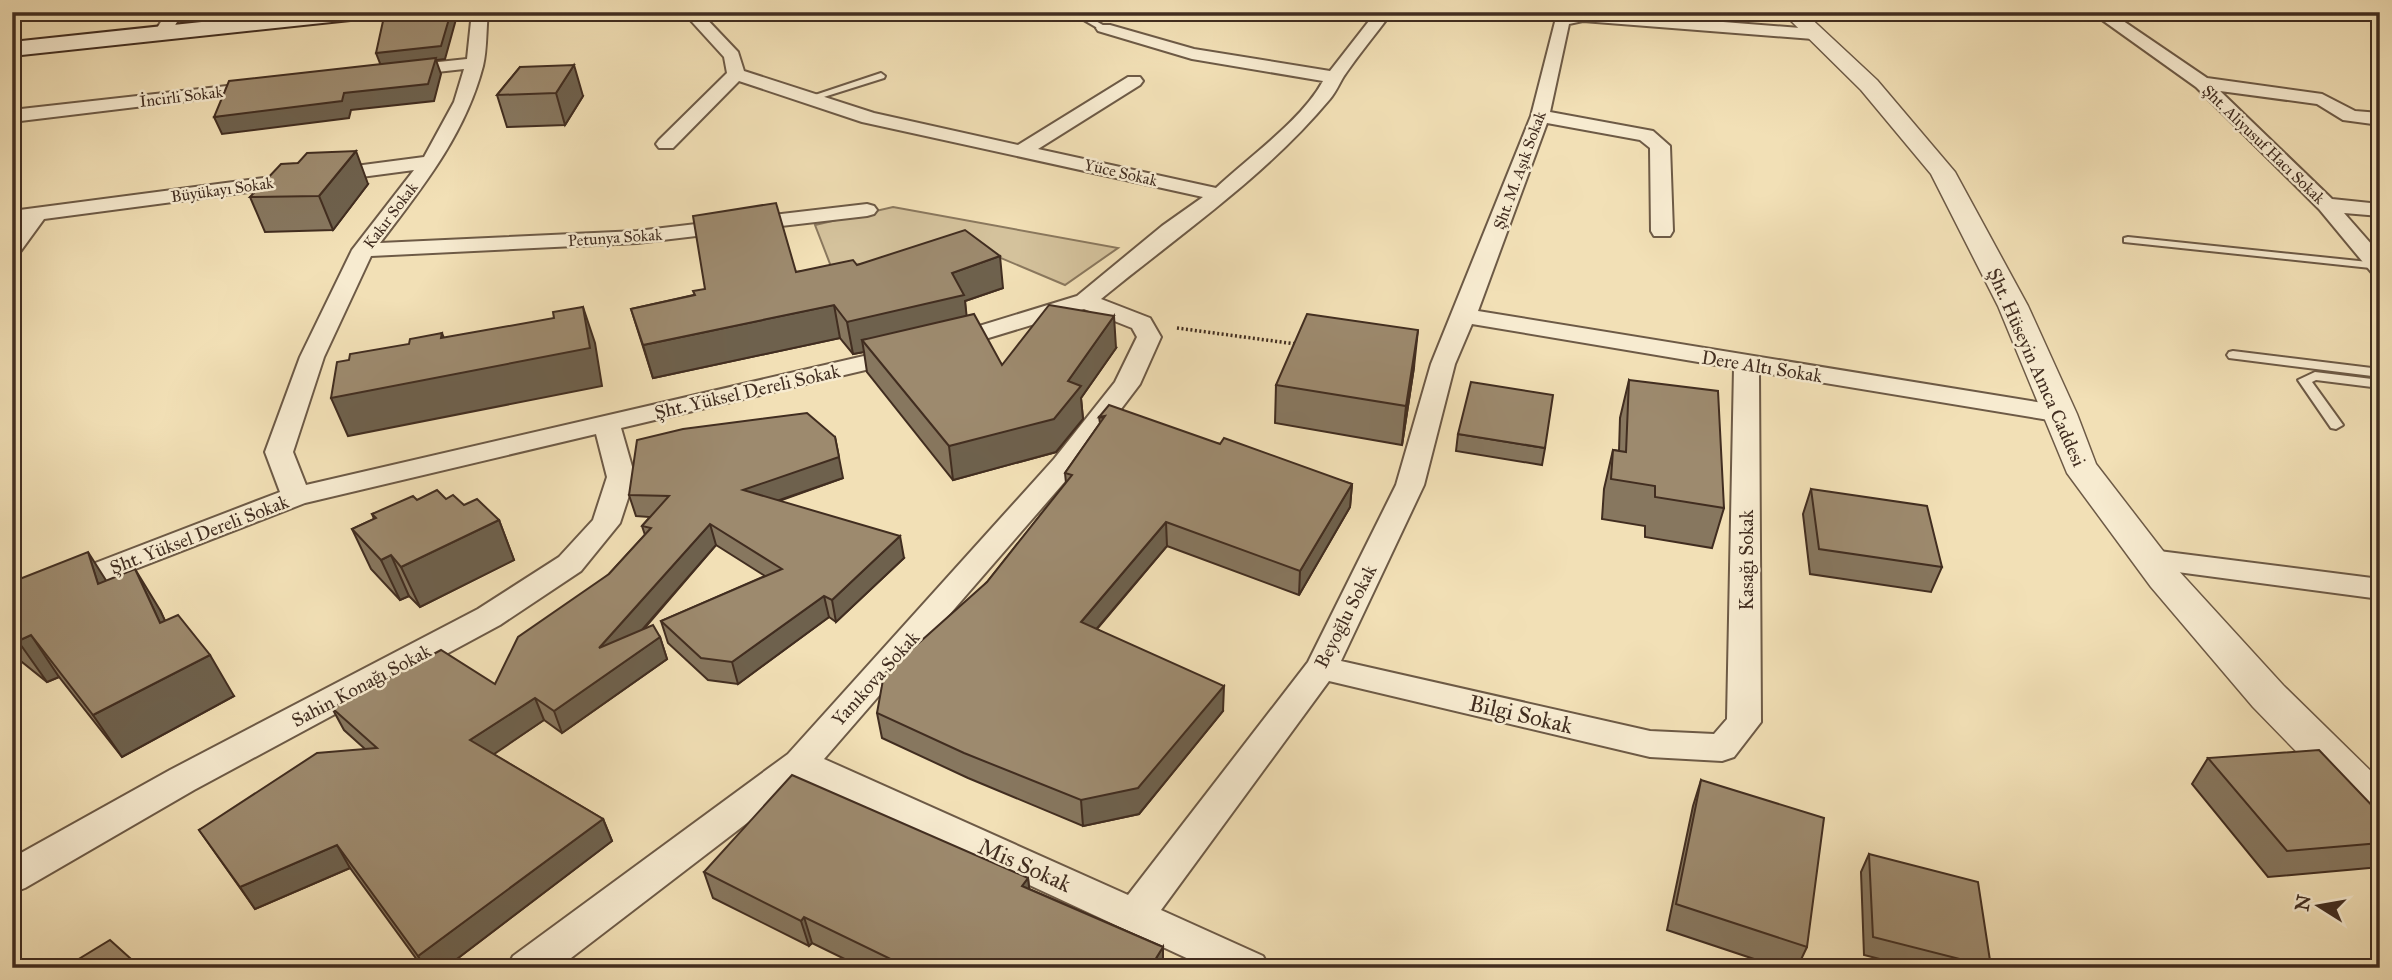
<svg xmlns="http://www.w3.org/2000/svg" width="2392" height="980" viewBox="0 0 2392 980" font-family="'IM FELL Great Primer',serif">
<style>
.green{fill:#d4c29c;stroke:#8a785e;stroke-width:2}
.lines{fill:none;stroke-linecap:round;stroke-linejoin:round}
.service-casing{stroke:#6d5a46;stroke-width:4}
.minor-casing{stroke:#6d5a46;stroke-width:4}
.tertiary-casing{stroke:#6d5a46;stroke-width:3}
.secondary-casing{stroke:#412d20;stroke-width:4}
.path{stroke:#412d20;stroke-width:3.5;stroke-dasharray:2 2.5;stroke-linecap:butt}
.service{fill:#f7ebd0;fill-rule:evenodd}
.minor{fill:#f7ebd0;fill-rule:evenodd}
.tertiary{fill:#f7ebd0;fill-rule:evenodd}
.secondary{fill:#f7ebd0;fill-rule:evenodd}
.wall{fill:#87775f;stroke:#412d20;stroke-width:2}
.shaded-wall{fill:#6e614d;stroke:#412d20;stroke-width:2}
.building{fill:#9d8a6e;stroke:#412d20;stroke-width:2}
.labels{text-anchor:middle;stroke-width:5;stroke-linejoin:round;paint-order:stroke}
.far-street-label{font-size:16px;fill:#412d20;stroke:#f7ebd0}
.street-label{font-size:19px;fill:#412d20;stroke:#f7ebd0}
.near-street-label{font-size:23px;fill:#412d20;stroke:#f7ebd0}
</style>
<rect width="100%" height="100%" fill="#f2e0b6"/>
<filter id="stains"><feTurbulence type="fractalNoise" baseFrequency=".00286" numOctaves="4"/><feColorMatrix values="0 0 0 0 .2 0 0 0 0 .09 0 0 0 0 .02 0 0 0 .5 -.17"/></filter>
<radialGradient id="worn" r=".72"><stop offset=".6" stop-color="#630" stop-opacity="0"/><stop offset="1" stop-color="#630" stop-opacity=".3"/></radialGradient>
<!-- green -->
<polygon class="green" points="893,207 1118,248 1065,285 970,245 832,269 815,225"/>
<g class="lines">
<defs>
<g id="service">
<polygon points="1070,12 1080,12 1108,28 1101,30"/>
<polygon points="881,73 885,76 884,78 811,101 803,99"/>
<polygon points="2128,237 2378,263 2380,269 2124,242 2124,238"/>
<polygon points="2233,351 2380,369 2380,377 2229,358 2227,355 2229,352"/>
<polygon points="2315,372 2380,380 2380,388 2316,380 2312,382 2343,425 2336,429 2331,428 2298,380"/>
</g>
<g id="minor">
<polygon points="167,12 183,12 168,37 156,37 154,33"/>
<path d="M472 12H488C486 30 487 49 483 66 465 135 422 188 380 243L637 231 867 204 874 206 877 210 874 214 867 216 637 243 371 256 324 357 293 452 306 485 903 347 912 349 915 354 912 359 621 428 635 477 620 523 581 571 500 625 194 790 25 888 12 893V858L170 770 478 609 559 557 593 520 607 477 596 434 305 503 12 617V595L280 492 265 452 300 357 352 250 414 170 44 219 20 252 12 254V232L20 222 12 223V211L424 157 454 102 464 69 401 76 392 71 401 66 467 59Z"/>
<path d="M683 12H700L738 52 744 71 874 113 1018 145 1128 77H1140L1143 81 1140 85 1038 149 1216 188C1249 157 1302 120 1323 81L1192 59 1098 31 1096 28 1098 25H1110L1194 49 1330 71 1376 12H1392C1376 34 1359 54 1344 76 1339 84 1336 92 1330 99 1265 177 1179 235 1101 299L1150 318 1161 337 1140 384 1074 471 824 759 1128 895 1308 662 1396 485 1431 364 1531 116 1556 18 1578 12H1597L1813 29 1821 34 1813 39 1583 21 1569 24 1550 112 1653 131 1670 146 1673 231 1670 236H1654L1651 231 1650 148 1640 140 1547 123 1478 311 2061 406 2070 408 2074 414 2070 420 2061 422 1759 372 1761 722 1734 757 1722 761 1650 757 1329 681 1161 910 1263 956 1269 968H1208L803 780 558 968H507L513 956 788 754 1054 459 1115 382 1137 337 1132 328 1084 309 949 350 940 348 937 343 940 338 1077 296 1162 226 1203 197 862 122 739 81 673 148H659L656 144 659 140 727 73 724 57ZM1472 324 1734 368 1727 719 1714 734 1650 731 1341 661 1424 485 1455 364Z"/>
<polygon points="2091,12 2110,12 2207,78 2322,94 2355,111 2380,113 2380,125 2343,120 2317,104 2220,91 2332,199 2380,204 2380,216 2344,213 2380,254 2380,275 2372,273 2319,209 2196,87"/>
<polygon points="263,82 272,87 269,91 12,122 12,110"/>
<polygon points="2151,550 2380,579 2380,599 2140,567 2136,560 2140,553"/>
</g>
<polygon id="tertiary" points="1782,12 1804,12 1877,80 1955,172 2028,306 2077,414 2096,464 2177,569 2283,685 2380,780 2380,826 2364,821 2253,707 2151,587 2067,473 1998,306 1931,174 1861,90"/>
<polygon id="secondary" points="295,12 371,12 368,17 360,19 12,56 12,42"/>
</defs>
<!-- service casing -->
<use href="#service" class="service-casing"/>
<!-- minor casing -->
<use href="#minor" class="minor-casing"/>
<!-- tertiary casing -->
<use href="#tertiary" class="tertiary-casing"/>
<!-- secondary casing -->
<use href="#secondary" class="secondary-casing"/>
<!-- path -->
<polyline class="path" points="1177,328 1296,344"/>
<!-- service -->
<use href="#service" class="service"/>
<!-- minor -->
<use href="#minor" class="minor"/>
<!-- tertiary -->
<use href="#tertiary" class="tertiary"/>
<!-- secondary -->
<use href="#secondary" class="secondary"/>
</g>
<!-- wall -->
<g class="wall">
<polygon points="520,67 583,96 565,125 507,127 497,95"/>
<polygon points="298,163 368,184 333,230 265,232 250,197"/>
<polygon points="857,265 1003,288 965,301 966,315 1002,365 1116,348 1081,398 1083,419 1056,452 953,480 867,372 864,352 853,354 840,338 653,378 631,309 796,272"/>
<polygon points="1414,367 1402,445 1275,423 1276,385"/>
<polygon points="1629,380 1724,508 1712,548 1645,537 1645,526 1602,519 1604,489 1613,450 1619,451 1620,418"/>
<polygon points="1099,417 1220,444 1352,484 1350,507 1299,595 1167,546 1097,629 1223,711 1139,814 1083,826 968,778 882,738 877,713 987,582 1066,483 1065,473 1100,423"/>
<polygon points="1458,434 1545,448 1542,465 1456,451"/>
<polygon points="843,478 779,501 904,558 836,622 829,617 738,684 708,680 668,643 661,621 765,576 716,545 643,630 660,637 667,659 562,733 544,720 493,754 603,819 612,841 445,968 423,968 350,868 255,909 199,830 365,749 344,730 332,708 495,684 609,574 645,535 642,526 650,517 636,516 629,495"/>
<polygon points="1811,489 1942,567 1931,592 1810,574 1803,514"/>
<polygon points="446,499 499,520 514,560 420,607 409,596 400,600 371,569 352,529 374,519 372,514 417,500"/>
<polygon points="106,581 160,610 165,621 234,696 122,757 59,677 47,682 12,654 12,582"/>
<polygon points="2208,758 2380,814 2380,867 2268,877 2192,784"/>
<polygon points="1701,780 1807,947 1797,968 1781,968 1667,930 1693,806"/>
<polygon points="1869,854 1991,967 1990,968 1915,968 1864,955 1861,872"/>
<polygon points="704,872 1028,878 1029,889 1163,947 1163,968 863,968 812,943 809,946 713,898"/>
</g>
<!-- shaded-wall -->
<g class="shaded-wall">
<polygon points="451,12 458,12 445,59 436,60 441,74 434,101 351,110 349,118 222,134 214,117 344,93 381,66 376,53"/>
<polygon points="574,65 583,96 565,125 556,93"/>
<polygon points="356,151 368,184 333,230 319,196"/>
<polygon points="1000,256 1003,288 965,301 968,328 862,340 864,352 853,354 847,322 952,273"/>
<polygon points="834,305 840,338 653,378 643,345"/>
<polygon points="583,307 595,343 602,386 348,436 331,398 442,333 456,370"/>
<polygon points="1114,316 1116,348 1081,398 1083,419 1056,452 953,480 949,446 1068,381"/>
<polygon points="1418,330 1414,367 1402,445 1406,406"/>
<polygon points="835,437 843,478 748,511 743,490"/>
<polygon points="1352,484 1350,507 1299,595 1300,571"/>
<polygon points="499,520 514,560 420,607 401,567"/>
<polygon points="1166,522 1167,546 1082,646 1081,622"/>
<polygon points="710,524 716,545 607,670 599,648"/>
<polygon points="900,536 904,558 836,622 832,600"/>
<polygon points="88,552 114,593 98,584"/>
<polygon points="391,555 409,596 400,600 381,560"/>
<polygon points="135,569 160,610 185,664 160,623"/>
<polygon points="824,596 829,617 738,684 732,662"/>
<polygon points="31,635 59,677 47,682 18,641"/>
<polygon points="660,637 667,659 562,733 554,711"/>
<polygon points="210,655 234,696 122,757 93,715"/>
<polygon points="1224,686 1223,711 1139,814 1083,826 1081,800"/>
<polygon points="535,698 544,720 481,763 470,740"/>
<polygon points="603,819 612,841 445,968 425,968 418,956"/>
<polygon points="337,845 350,868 255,909 240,887"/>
<polygon points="1028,878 1031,904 1022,886"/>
<polygon points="804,917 812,943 809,946 801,921"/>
<polygon points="1163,947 1163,968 1150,968"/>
</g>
<!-- building -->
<g class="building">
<polygon points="385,12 451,12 441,46 376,53"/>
<polygon points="436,58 428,84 344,93 342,101 214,117 229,81"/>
<polygon points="574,65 556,93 497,95 520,67"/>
<polygon points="356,151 319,196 250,197 281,164 298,163 307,153"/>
<polygon points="776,203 796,272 853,260 857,265 965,230 1000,256 952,273 964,295 847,322 834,305 643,345 631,309 695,295 693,291 705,289 693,216"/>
<polygon points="1049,305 1114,316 1068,381 1081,386 1054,419 949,446 862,340 974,314 1002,365"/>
<polygon points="583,307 590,348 331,398 337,362 349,360 350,354 409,344 410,339 442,333 441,338 554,318 553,312"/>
<polygon points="1307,314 1418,330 1406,406 1276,385"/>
<polygon points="1629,380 1718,391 1724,508 1655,497 1655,486 1611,479 1613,450 1626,452"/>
<polygon points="1471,382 1553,395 1545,448 1458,434"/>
<polygon points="1109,405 1220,444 1224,438 1352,484 1300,571 1166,522 1081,622 1224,686 1138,788 1081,800 964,753 877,713 884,674 987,582 1072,475 1065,473 1105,416 1099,417"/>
<polygon points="807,413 835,437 839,457 743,490 900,536 832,600 824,596 732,662 701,658 661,621 782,569 710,524 599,648 653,625 660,637 554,711 535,698 470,740 603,819 418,956 337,845 240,887 199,830 317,753 377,748 332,708 441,650 495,684 518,637 609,574 651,528 642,526 669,496 629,495 637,440 683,429"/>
<polygon points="1811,489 1927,506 1942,567 1819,549"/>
<polygon points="437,490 446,499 453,495 464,505 477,499 499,520 401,567 391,555 381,560 352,529 376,518 372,514 413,496 417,500"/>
<polygon points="88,552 98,584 135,569 160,623 178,615 210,655 93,715 31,635 18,641 12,636 12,582"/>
<polygon points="2319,750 2380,814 2380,843 2287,851 2208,758"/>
<polygon points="792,775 1028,878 1022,886 1163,947 1150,968 909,968 804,917 801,921 704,872"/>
<polygon points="1701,780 1824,818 1807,947 1676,904"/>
<polygon points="1869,854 1978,882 1991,967 1873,937"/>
<polygon points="110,940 141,968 64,968"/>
</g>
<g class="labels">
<!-- far-street labels -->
<g class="far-street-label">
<text transform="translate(181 96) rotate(-7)" y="6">İncirli Sokak</text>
<text transform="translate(2264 144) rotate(44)" y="6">Şht. Aliyusuf Hacı Sokak</text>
<text transform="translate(1519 170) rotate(-70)" y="6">Şht. M. Aşık Sokak</text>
<text transform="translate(1121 172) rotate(13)" y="6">Yüce Sokak</text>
<text transform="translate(222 189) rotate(-8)" y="6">Büyükayı Sokak</text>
<text transform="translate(390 215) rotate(-53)" y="6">Kakır Sokak</text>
<text transform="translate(615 237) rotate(-4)" y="6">Petunya Sokak</text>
</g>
<!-- street labels -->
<g class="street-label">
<text transform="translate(1762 366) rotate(9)" y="7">Dere Altı Sokak</text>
<text transform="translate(2037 367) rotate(66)" y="7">Şht. Hüseyin Amca Caddesi</text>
<text transform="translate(747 391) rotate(-13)" y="7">Şht. Yüksel Dereli Sokak</text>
<text transform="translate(199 534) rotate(-21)" y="7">Şht. Yüksel Dereli Sokak</text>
<text transform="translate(1746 560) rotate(-90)" y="7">Kasağı Sokak</text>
<text transform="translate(1345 616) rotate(-63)" y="7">Beyoğlu Sokak</text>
<text transform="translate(875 678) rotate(-48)" y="7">Yanıkova Sokak</text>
<text transform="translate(361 685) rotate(-28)" y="7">Sahin Konağı Sokak</text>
</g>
<!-- near-street labels -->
<g class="near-street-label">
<text transform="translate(1521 714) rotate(13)" y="8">Bilgi Sokak</text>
<text transform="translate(1025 865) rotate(24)" y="8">Mis Sokak</text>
</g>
</g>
<!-- margin -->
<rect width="2392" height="980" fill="none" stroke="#f2e0b6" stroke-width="42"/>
<rect x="14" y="14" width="2364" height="952" fill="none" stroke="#412d20" stroke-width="3.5"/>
<rect x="21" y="21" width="2350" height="938" fill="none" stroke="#412d20" stroke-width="2"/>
<!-- north arrow -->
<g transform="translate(2319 906) rotate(281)" stroke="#f7ebd0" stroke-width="5" paint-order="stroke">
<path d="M0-5L12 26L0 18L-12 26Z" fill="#412d20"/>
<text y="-10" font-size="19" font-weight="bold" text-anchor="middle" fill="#412d20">N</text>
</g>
<rect width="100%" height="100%" filter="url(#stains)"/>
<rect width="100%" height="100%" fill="url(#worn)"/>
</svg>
